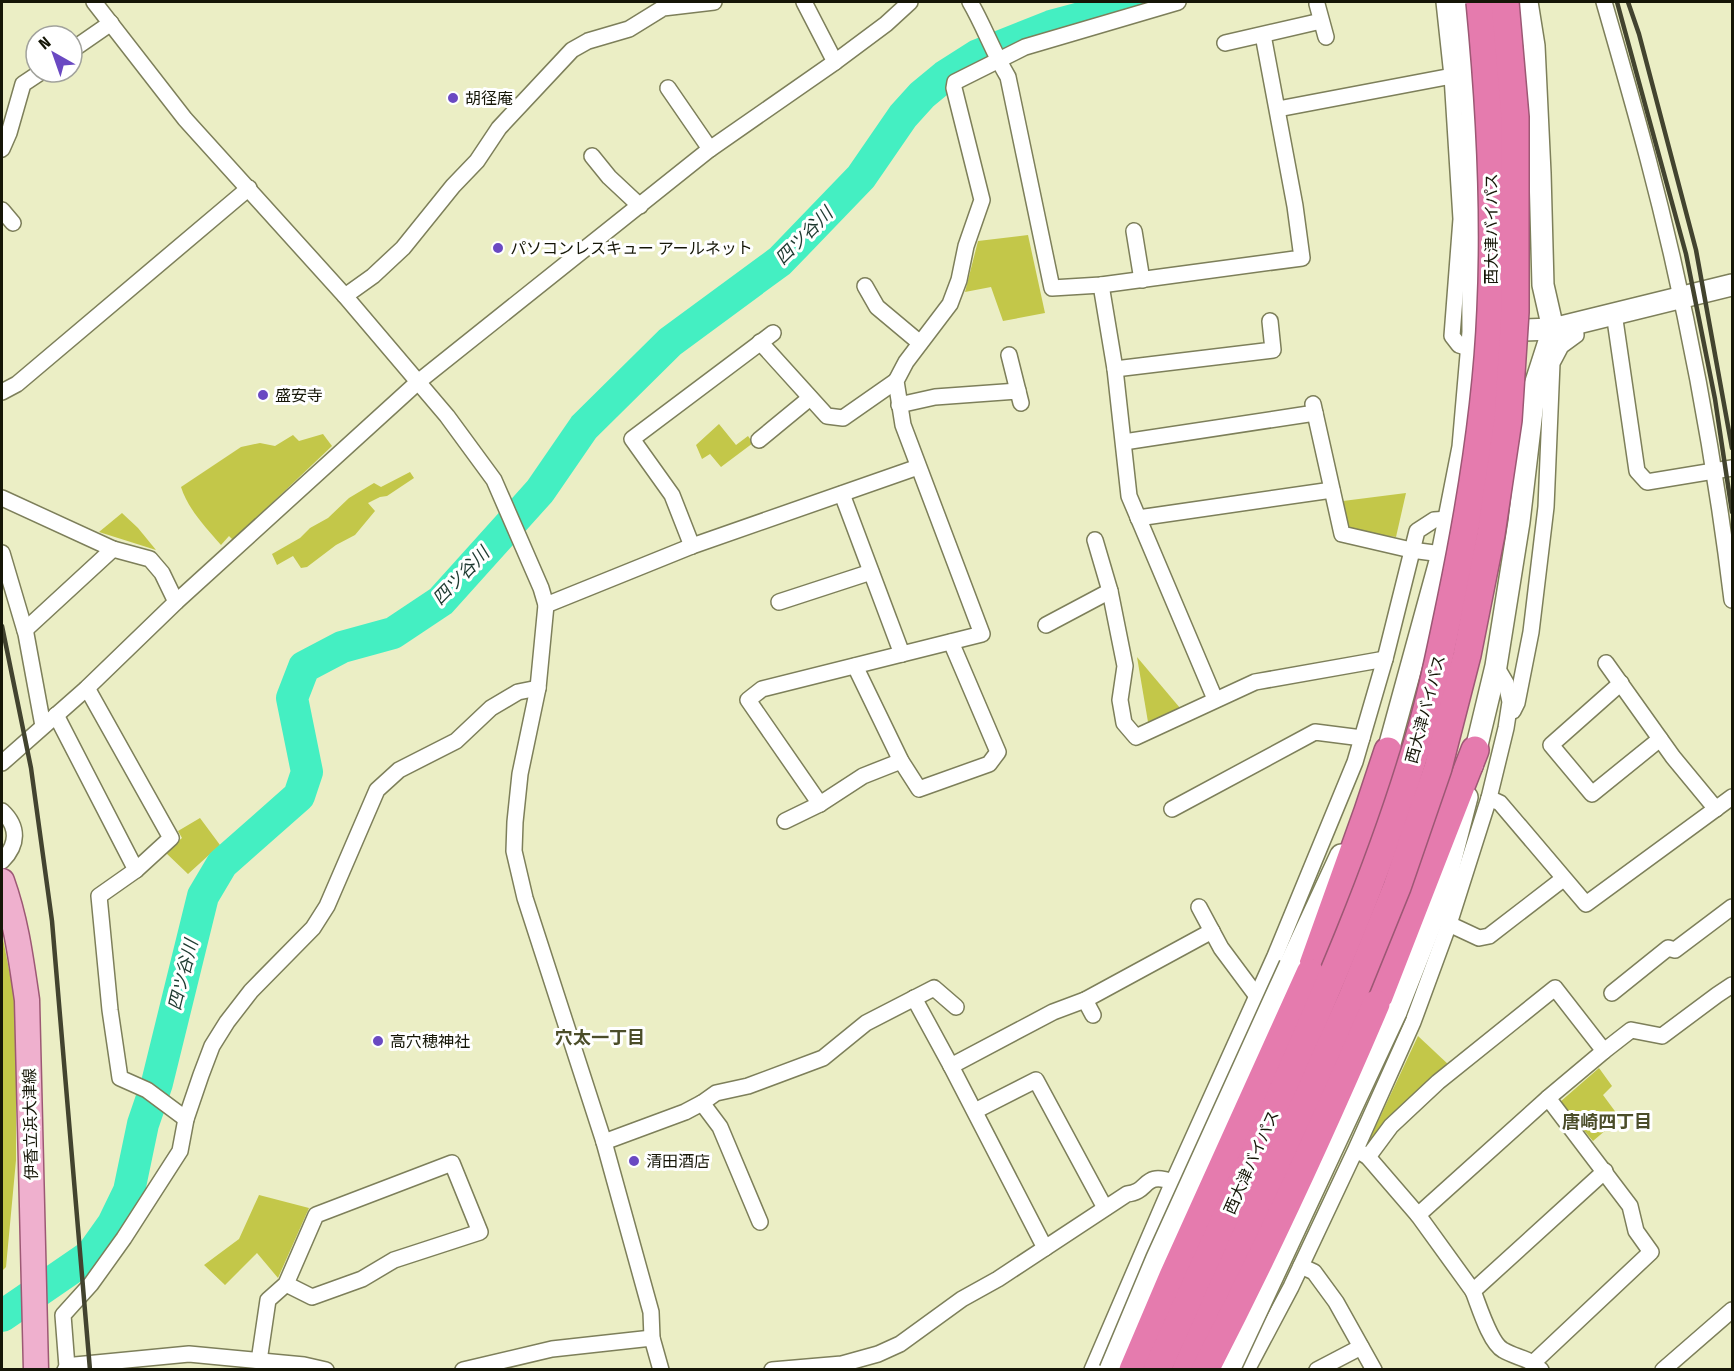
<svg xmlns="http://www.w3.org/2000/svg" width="1734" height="1371" viewBox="0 0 1734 1371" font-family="'Fira Sans Condensed','Noto Sans JP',sans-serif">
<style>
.green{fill:#c3c749}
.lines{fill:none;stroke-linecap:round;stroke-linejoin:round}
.river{stroke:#44efc2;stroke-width:32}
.street-casing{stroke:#7d7f5a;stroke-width:18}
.secondary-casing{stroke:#7d7f5a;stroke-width:24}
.primary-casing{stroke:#9c5874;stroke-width:27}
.highway-casing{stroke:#9c5874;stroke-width:30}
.street{stroke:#fff;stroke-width:15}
.secondary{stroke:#fff;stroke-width:21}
.primary{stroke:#efb0ce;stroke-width:24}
.highway{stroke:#e57bae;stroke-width:27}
.rail{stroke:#42432f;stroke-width:4.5}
.secondary-bridge-casing{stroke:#7d7f5a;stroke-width:24;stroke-linecap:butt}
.highway-bridge-casing{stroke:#9c5874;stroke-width:30;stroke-linecap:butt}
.secondary-bridge{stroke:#fff;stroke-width:21}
.highway-bridge{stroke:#e57bae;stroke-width:27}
.poi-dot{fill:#6a49c2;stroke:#fff;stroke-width:2}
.labels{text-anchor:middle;stroke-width:6;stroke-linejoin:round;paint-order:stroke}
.poi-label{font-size:16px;fill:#151607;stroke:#fff;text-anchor:start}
.street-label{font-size:16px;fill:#151607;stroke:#fff}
.water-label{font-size:18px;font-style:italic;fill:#1e3930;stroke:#fff}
.neighbourhood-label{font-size:18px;font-weight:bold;fill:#4b4d29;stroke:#fff}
</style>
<rect width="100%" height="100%" fill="#ebeec5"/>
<!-- green -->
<g class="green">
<polygon points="1028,235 1045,313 1003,321 991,287 965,292 978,241"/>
<polygon points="719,424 736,445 748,436 753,443 721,467 710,454 702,459 696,445"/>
<path d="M323 434 332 446 233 540 229 536 221 545C206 528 188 509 181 487L241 447 260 443 275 446 293 435 299 441Z"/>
<polygon points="410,472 414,478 387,496 380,497 368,503 375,511 355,535 336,545 307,567 301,568 293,556 277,565 272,554 300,538 310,528 328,518 349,498 374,483 381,487"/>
<polygon points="1406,493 1396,537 1346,530 1343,501"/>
<polygon points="122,513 138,528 156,550 99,532"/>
<polygon points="1137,657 1180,708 1148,722"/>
<polygon points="200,818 220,845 188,874 165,852 182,838 178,831"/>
<polygon points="2,934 16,1005 16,1160 6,1267 2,1271"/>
<polygon points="1418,1036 1450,1066 1367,1145"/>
<polygon points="1599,1068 1612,1086 1603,1095 1620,1118 1593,1141 1560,1102"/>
<polygon points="259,1195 309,1208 278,1278 257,1253 225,1285 204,1265 239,1239"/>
</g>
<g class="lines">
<!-- river -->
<polyline class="river" points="2,1316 91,1255 113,1224 129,1191 143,1124 157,1083 203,896 222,864 299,796 307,772 292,698 304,667 342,647 393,633 441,601 540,491 584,427 670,342 780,261 861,177 903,116 922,95 945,76 978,55 1051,26 1140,2"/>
<defs>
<g id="street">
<polyline points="94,2 185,119 345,296 447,416 494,480 541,588 546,605 538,688 520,774 515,822 514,851 525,898 604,1142 651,1312 652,1338 661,1370"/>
<polyline points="804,2 835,62"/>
<path d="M970 2C984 26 993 52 1008 77L1052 288 1101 285 1302 258 1295 206 1263 35"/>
<polyline points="1444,2 1452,76 1461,219 1452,336 1459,345 1472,349"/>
<path d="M1604 2C1619 54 1634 106 1648 159 1686 303 1714 452 1732 600"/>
<polyline points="1317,4 1326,37"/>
<polyline points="1225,43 1321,21"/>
<polyline points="72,50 111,23"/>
<polyline points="668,88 710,149"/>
<polyline points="1278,109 1452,76"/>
<polyline points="2,149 9,133 23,84 41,72"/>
<polyline points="592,156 609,177 640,206"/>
<polyline points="2,210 13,223"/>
<polyline points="1134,231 1142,280"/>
<polyline points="1101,285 1115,369 1129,496 1215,699"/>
<polyline points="865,286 877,307 920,343"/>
<polyline points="345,296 373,276 403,248 453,186 477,161 499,128 572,50 588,41 629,29 663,8 714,2"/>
<polyline points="1614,313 1637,471 1647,482 1732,468"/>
<polyline points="760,342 827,416 843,418 896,381"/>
<polyline points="1009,355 1021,403"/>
<polyline points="1115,369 1273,350 1270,321"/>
<polyline points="2,392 17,384 249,188"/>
<polyline points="1313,404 1342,534 1411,550 1442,554"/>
<polyline points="899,405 935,397 1018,391"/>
<polyline points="759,440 810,398"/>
<polyline points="1124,442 1315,413"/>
<polyline points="842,494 902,654"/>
<polyline points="2,498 113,549 150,559 162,573 176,602"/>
<polyline points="1138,518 1332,490"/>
<polyline points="1095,540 1110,591 1125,666 1120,700 1124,723 1136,737 1255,682 1385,659"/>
<polyline points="692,546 672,495 632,439 773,333"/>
<polyline points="2,553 26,634 43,726"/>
<polyline points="779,602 871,572"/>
<polyline points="546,605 692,546 918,467"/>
<polyline points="1046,625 1110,591"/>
<polyline points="25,630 113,549"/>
<polyline points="1606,663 1673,757 1716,809"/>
<polyline points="855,666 901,761 919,789 989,764 998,752 951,642"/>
<polyline points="1621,683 1551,745 1592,794 1660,739"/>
<polyline points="87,688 171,838 136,870 99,896 110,1010 120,1078 147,1090 186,1119"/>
<polyline points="1513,711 1517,703 1531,632 1546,507 1552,363 1561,346 1576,335 1575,323"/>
<polyline points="56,715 136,870"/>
<polyline points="2,763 87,688 176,602 418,382 710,149 835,62 886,24 910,2"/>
<polyline points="1489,798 1500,803 1586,904 1732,797"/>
<polyline points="820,804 748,700 762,689 982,634 903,425 896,381 906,362 950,304 959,280 966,246 982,200 954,88 955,82 1025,47 1178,2"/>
<polyline points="1172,809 1315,732 1362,738"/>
<path d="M2 811C19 827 18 845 2 861"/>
<polyline points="785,821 820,804 863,776 901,761"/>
<polyline points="1199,907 1221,948 1256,995"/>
<polyline points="1449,924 1479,938 1489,936 1563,879"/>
<polyline points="1612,993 1668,948 1675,950 1732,907"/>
<polyline points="914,998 951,1066 1045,1248"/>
<polyline points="1085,1000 1093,1015"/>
<polyline points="1604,1051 1631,1030 1662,1036 1717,995 1732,985"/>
<polyline points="951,1066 1053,1012 1085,1000 1212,931"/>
<polyline points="702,1103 716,1093 748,1086 823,1058 866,1023 934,988 956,1007"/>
<polyline points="975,1111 1036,1080 1105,1208"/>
<polyline points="604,1142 685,1112 702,1103 720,1127 760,1222"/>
<polyline points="1360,1152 1368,1157 1418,1215"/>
<polyline points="1368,1157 1391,1126 1438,1082 1555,988 1604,1051 1548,1098 1630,1206 1636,1231 1651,1252 1534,1362"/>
<polyline points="1301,1266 1314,1272 1336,1302 1374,1370"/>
<polyline points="1473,1291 1418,1215 1548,1098"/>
<polyline points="259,1361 268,1300 286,1284 316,1215 452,1163 480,1232 394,1260 362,1279 312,1297 286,1284"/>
<polyline points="67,1367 63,1315 91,1284 124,1238 180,1151 186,1119 201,1075 212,1046 227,1022 251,991 313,928 327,906 377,790 399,770 456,741 491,708 518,692 538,688"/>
<polyline points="65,1370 75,1365 189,1354 304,1365 326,1370"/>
<polyline points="463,1370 552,1349 652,1338"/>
<path d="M772 1370 842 1364 878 1354 900 1344 962 1299 998 1279 1127 1194C1150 1192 1142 1171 1173 1182"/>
<polyline points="1092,1370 1173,1182 1275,956 1355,762 1385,659 1417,531 1434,520 1449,519"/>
<polyline points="1247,1370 1291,1287 1356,1149 1413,1022 1449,924 1489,798 1506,728 1510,702 1506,683 1496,666"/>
<polyline points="1317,1370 1361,1347"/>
<path d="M1541 1370C1530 1358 1517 1358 1503 1350 1490 1343 1479 1306 1473 1291L1605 1171"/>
<polyline points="1663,1370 1732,1310"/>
</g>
<g id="secondary">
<polyline points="1499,331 1553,329 1732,285"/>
<polyline points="1382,763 1388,751 1442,554 1463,447 1473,332 1472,117 1461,2"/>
<polyline points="1472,766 1496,666 1519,522 1535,385 1553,329 1543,285 1540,173 1534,46 1527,2"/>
<polyline points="1290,965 1341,855"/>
<polyline points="1396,1012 1441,898 1467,797"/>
</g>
<path id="primary" d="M2 881C16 920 21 959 27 1000L36 1370"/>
<g id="highway">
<polyline points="1310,973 1368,811 1388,751"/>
<polyline points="1376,1004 1475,750"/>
</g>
</defs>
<!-- street casing -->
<use href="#street" class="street-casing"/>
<!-- secondary casing -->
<use href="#secondary" class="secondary-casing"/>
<!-- primary casing -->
<use href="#primary" class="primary-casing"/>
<!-- highway casing -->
<use href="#highway" class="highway-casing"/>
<!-- street -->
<use href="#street" class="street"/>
<!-- secondary -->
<use href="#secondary" class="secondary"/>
<!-- primary -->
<use href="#primary" class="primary"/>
<!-- highway -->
<use href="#highway" class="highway"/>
<!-- rail -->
<g class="rail">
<polyline points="1617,2 1686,254 1715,399 1732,512"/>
<polyline points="1628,2 1639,34 1696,250 1732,448"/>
<polyline points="2,626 31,768 52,921 90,1370"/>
</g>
<defs>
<g id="secondary-bridge">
<polyline points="1110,1370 1157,1258 1290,965"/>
<polyline points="1229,1370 1396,1012"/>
</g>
<g id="highway-bridge">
<polyline points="1133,1370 1173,1276 1310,973"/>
<path d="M1157 1370C1198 1280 1238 1191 1278 1101 1327 990 1376 878 1412 761 1429 709 1440 654 1451 601 1471 505 1487 407 1491 310 1496 207 1490 104 1480 2"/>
<polyline points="1186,1370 1352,998 1397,887 1438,768 1467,655 1491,534 1508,420 1515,312 1515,117 1505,2"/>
<path d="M1205 1370C1267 1250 1323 1128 1376 1004"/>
</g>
</defs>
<!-- secondary-bridge casing -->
<use href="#secondary-bridge" class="secondary-bridge-casing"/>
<!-- highway-bridge casing -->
<use href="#highway-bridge" class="highway-bridge-casing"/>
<!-- secondary-bridge -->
<use href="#secondary-bridge" class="secondary-bridge"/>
<!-- highway-bridge -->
<use href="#highway-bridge" class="highway-bridge"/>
</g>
<!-- markers -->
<g class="poi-dot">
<circle cx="453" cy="98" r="6"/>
<circle cx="498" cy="248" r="6"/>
<circle cx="263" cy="395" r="6"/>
<circle cx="378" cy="1041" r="6"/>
<circle cx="634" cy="1161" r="6"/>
</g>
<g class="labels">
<!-- poi labels -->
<g class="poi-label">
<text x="465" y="104">胡径庵</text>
<text x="510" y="254">パソコンレスキュー アールネット</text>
<text x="275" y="401">盛安寺</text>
<text x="390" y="1047">高穴穂神社</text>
<text x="646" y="1167">清田酒店</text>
</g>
<!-- street labels -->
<g class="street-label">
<text transform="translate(1491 229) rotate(-90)" y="6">西大津バイパス</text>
<text transform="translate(1425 709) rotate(-75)" y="6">西大津バイパス</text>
<text transform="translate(30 1124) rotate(-91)" y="6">伊香立浜大津線</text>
<text transform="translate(1251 1162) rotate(-66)" y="6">西大津バイパス</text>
</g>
<!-- water labels -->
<g class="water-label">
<text transform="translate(804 236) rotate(-45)" y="6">四ツ谷川</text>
<text transform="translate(461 576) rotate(-46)" y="6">四ツ谷川</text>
<text transform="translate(183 975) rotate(-76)" y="6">四ツ谷川</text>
</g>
<!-- neighbourhood labels -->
<g class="neighbourhood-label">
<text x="600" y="1044">穴太一丁目</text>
<text x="1607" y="1128">唐崎四丁目</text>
</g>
</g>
<!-- border -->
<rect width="1734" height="1371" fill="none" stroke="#151607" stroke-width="6"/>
<!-- north arrow -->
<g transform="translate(54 54) rotate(320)"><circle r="28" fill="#ffffff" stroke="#a1a29c" stroke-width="1.5"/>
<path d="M0-4.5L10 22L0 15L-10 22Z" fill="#6a49c2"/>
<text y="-9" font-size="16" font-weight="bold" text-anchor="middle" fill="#151607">N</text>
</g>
</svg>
